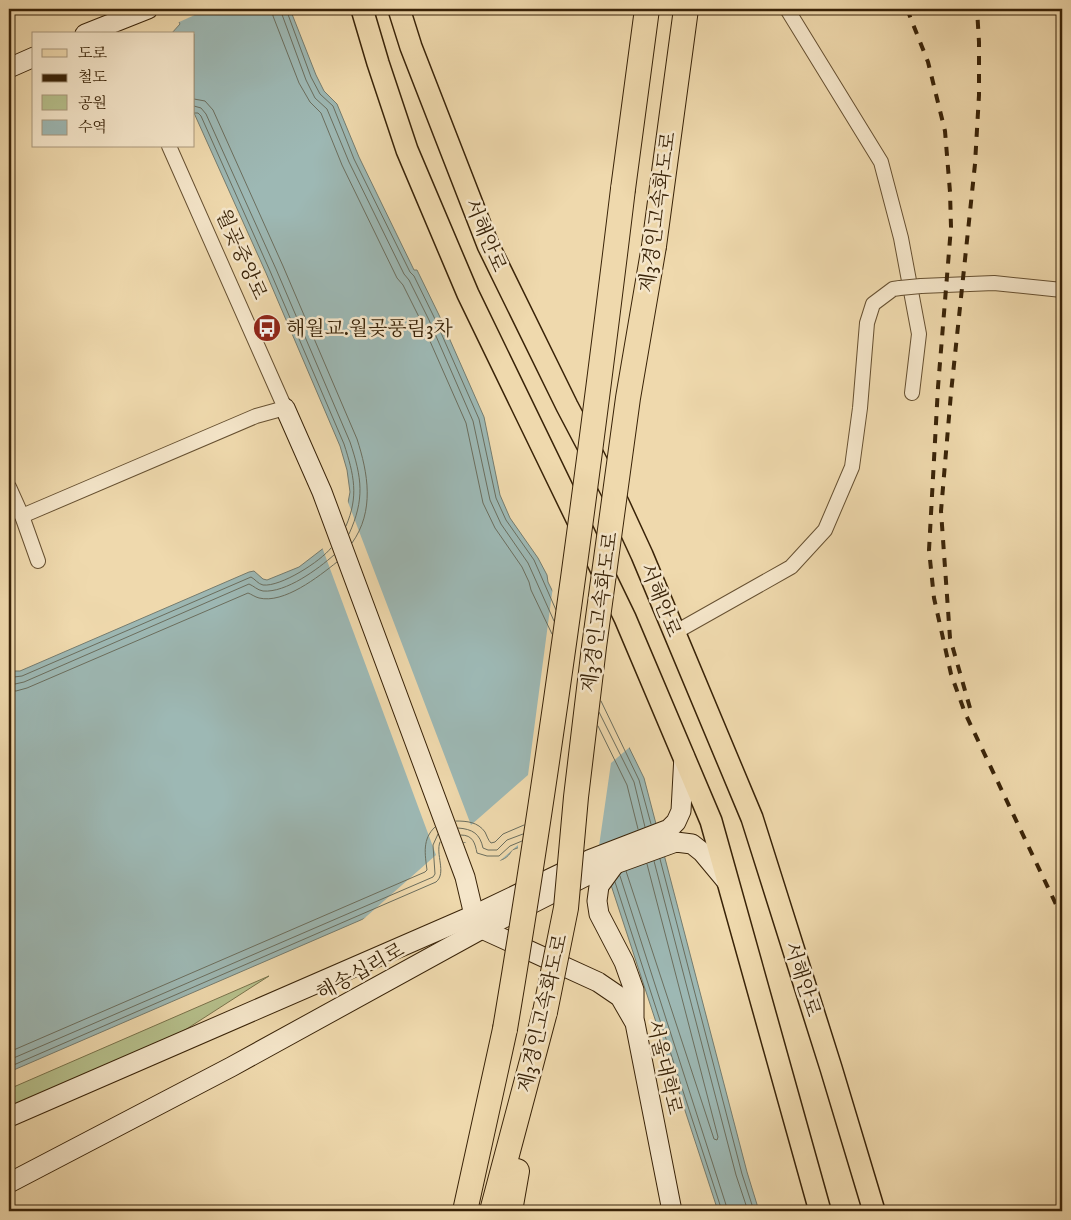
<svg xmlns="http://www.w3.org/2000/svg" width="1071" height="1220" viewBox="0 0 1071 1220" font-family="'IM FELL DW Pica','Noto Serif KR',serif">
<style>
.green{fill:#b6c08c;stroke:#78724a}
.water{fill:#9db8b4;stroke:#757c6f}
.pier{fill:#efd9ad}
.lines{fill:none;stroke-linecap:round;stroke-linejoin:round}
.shore{stroke:#6b6e5e;stroke-width:1}
.street-casing{stroke:#665031;stroke-width:16}
.secondary-casing{stroke:#392308;stroke-width:21}
.primary-casing{stroke:#392308;stroke-width:24}
.highway-casing{stroke:#392308;stroke-width:26}
.street{stroke:#f5e6ca;stroke-width:14}
.secondary{stroke:#f5e6ca;stroke-width:19}
.primary{stroke:#efd9ad;stroke-width:21}
.highway{stroke:#efd9ad;stroke-width:24}
.rail{stroke:#392308;stroke-width:4;stroke-dasharray:9 9;stroke-linecap:butt}
.street-bridge-casing{stroke:#665031;stroke-width:16;stroke-linecap:butt}
.highway-bridge-casing{stroke:#392308;stroke-width:26;stroke-linecap:butt}
.street-bridge{stroke:#f5e6ca;stroke-width:14}
.highway-bridge{stroke:#efd9ad;stroke-width:24}
.labels{text-anchor:middle;stroke-width:5;stroke-linejoin:round;paint-order:stroke}
.street-label{font-size:20px;fill:#392308;stroke:#f5e6ca}
.poi-label{font-size:20px;fill:#392308;stroke:#f5e6ca;text-anchor:start}
</style>
<rect width="100%" height="100%" fill="#efd9ad"/>
<filter id="stains"><feTurbulence type="fractalNoise" baseFrequency=".004" numOctaves="4"/><feColorMatrix values="0 0 0 0 .2 0 0 0 0 .09 0 0 0 0 .02 0 0 0 .5 -.17"/></filter>
<radialGradient id="worn" r=".72"><stop offset=".6" stop-color="#630" stop-opacity="0"/><stop offset="1" stop-color="#630" stop-opacity=".3"/></radialGradient>
<!-- green -->
<polygon class="green" points="269,976 185,1030 9,1108 9,1089"/>
<!-- water -->
<path class="water" d="M172 9H290L316 75 324 91 337 104 359 157 414 270H417L439 315 484 417 500 495 510 518 538 558 547 575 548 582 644 778 747 1172 759 1211H718L590 821 512 850C508 858 502 861 494 861L469 843 451 840 414 897 9 1072V667L12 671H20L249 572 254 571 263 579 267 580 299 567 325 547 346 513 350 492 347 470 340 446 266 273 194 113V34H171L180 24Z"/>
<!-- pier -->
<g class="pier">
<polygon points="170,9 208,9 177,23"/>
<polygon points="346,497 471,825 528,775 553,586 631,746 611,763 598,853 588,824 518,851 518,845 496,864 487,864 473,860 470,856 467,844 465,842 451,842 446,847 448,875 446,884 440,889 359,923 436,855 322,547 337,527 344,512"/>
</g>
<g class="lines">
<!-- shore -->
<g class="shore">
<polyline points="272,9 273,16 299,83 310,102 321,113 342,165 397,278 403,285 422,323 466,423 483,503 495,528 522,567 529,582 531,590 552,634"/>
<polyline points="280,9 306,80 315,98 327,109 349,162 404,274 409,280 429,320 473,421 490,500 501,524 528,563 554,621"/>
<polyline points="286,9 311,77 320,94 333,106 354,159 410,272 414,276 434,317 479,419 496,498 506,520 534,560 556,610"/>
<path d="M194 99 205 101 213 110 283 266 357 439C368 473 375 511 352 543"/>
<path d="M194 106 201 108 206 114 276 269 350 442C362 478 365 499 349 534"/>
<path d="M194 113H198L201 116 270 271 344 444C354 475 359 496 346 526"/>
<path d="M9 675 14 677 22 676 251 577C255 579 258 584 263 585 281 587 321 561 331 548"/>
<path d="M9 682 15 684 24 682 249 584C254 586 257 590 263 591 286 593 318 569 334 555"/>
<path d="M9 690 16 691 27 688 248 593C251 594 255 597 259 598 284 604 318 577 337 562"/>
<polyline points="601,701 639,780 651,824"/>
<polyline points="599,712 634,782 645,827"/>
<polyline points="598,726 627,785 638,829"/>
<path d="M456 821C467 821 478 822 485 832 487 836 488 840 491 843L495 842 503 834 524 825"/>
<path d="M458 828C473 829 480 834 483 848L488 850H497L507 840 523 834"/>
<path d="M461 835C473 835 475 843 477 853L487 856H499L510 846 522 841"/>
<polyline points="660,859 742,1174 754,1211"/>
<polyline points="654,861 736,1175 748,1211"/>
<polyline points="626,871 714,1139 717,1140 718,1137 647,864"/>
<polyline points="620,876 728,1211"/>
<polyline points="615,882 722,1211"/>
<path d="M9 1052 425 872 427 870C425 854 422 839 435 827"/>
<polyline points="9,1060 433,877 435,874 433,845 438,834"/>
<path d="M9 1067 436 882C447 873 435 854 440 842"/>
</g>
<defs>
<g id="street">
<polyline points="787,9 881,162 901,238 919,334 912,393"/>
<polyline points="921,286 994,283 1062,290"/>
<polyline points="9,487 22,516 38,561"/>
<polyline points="22,516 256,416 285,408 169,146"/>
<polyline points="674,633 791,567 825,530 852,467 860,408 867,323 873,304 893,289 900,288"/>
</g>
<g id="secondary">
<polyline points="85,34 148,9"/>
<polyline points="9,68 34,57"/>
<polyline points="285,408 322,492 465,877 474,915 480,926"/>
<polyline points="615,864 599,886 597,901 599,914 624,962 634,990 634,1019"/>
<polyline points="482,929 598,982 620,997 635,1023 672,1211"/>
<polyline points="9,1117 474,915 591,859 669,829 676,822 681,811 684,755"/>
<polyline points="9,1183 231,1067 482,929 596,871 676,842 692,844 702,852 727,882"/>
</g>
<g id="primary">
<polyline points="362,9 378,63 407,150 468,294 625,618 711,821 820,1211"/>
<polyline points="399,9 411,47 488,245 567,406 618,503 642,555 752,818 831,1068 874,1211"/>
</g>
<g id="highway">
<polyline points="623,189 647,9"/>
<polyline points="654,246 686,9"/>
<polyline points="465,1211 505,1029"/>
<polyline points="492,1211 545,1012"/>
<polyline points="510,1211 517,1171"/>
</g>
</defs>
<!-- street casing -->
<use href="#street" class="street-casing"/>
<!-- secondary casing -->
<use href="#secondary" class="secondary-casing"/>
<!-- primary casing -->
<use href="#primary" class="primary-casing"/>
<!-- highway casing -->
<use href="#highway" class="highway-casing"/>
<!-- street -->
<use href="#street" class="street"/>
<!-- secondary -->
<use href="#secondary" class="secondary"/>
<!-- primary -->
<use href="#primary" class="primary"/>
<!-- highway -->
<use href="#highway" class="highway"/>
<!-- rail -->
<g class="rail">
<polyline points="907,9 928,62 945,131 950,192 951,227 938,387 929,550 934,598 951,674 965,713 1062,917"/>
<polyline points="970,708 950,638 941,511 951,393 975,164 979,95 979,42 977,9"/>
</g>
<defs>
<polyline id="street-bridge" points="900,288 921,286"/>
<g id="highway-bridge">
<polyline points="545,1012 566,908 576,797 594,647 628,398 654,246"/>
<path d="M505 1029C552 750 589 470 623 189"/>
</g>
</defs>
<!-- street-bridge casing -->
<use href="#street-bridge" class="street-bridge-casing"/>
<!-- highway-bridge casing -->
<use href="#highway-bridge" class="highway-bridge-casing"/>
<!-- street-bridge -->
<use href="#street-bridge" class="street-bridge"/>
<!-- highway-bridge -->
<use href="#highway-bridge" class="highway-bridge"/>
</g>
<!-- icons -->
<defs>
<symbol id="bus-disc" viewBox="-11 -11 22 22"><circle r="9.5" fill="#8f2418" stroke="#f5e6ca"/><path d="M-5-6H5V4H4V6H2V4H-2V6H-4V4H-5ZM-3.5-4V0h7V-4ZM-3.5 1.2v1.5H-2V1.2ZM2 1.2v1.5H3.5V1.2Z" fill="#fff"/></symbol>
</defs>
<g fill-rule="evenodd">
<use href="#bus-disc" x="251" y="312" width="32" height="32"/>
</g>
<g class="labels">
<!-- street labels -->
<g class="street-label">
<text transform="translate(657 212) rotate(-82)" y="7">제3경인고속화도로</text>
<text transform="translate(486 235) rotate(67)" y="7">서해안로</text>
<text transform="translate(242 254) rotate(66)" y="7">월곶중앙로</text>
<text transform="translate(661 600) rotate(68)" y="7">서해안로</text>
<text transform="translate(599 612) rotate(-82)" y="7">제3경인고속화도로</text>
<text transform="translate(360 971) rotate(-29)" y="7">해송십리로</text>
<text transform="translate(803 979) rotate(72)" y="7">서해안로</text>
<text transform="translate(542 1013) rotate(-77)" y="7">제3경인고속화도로</text>
<text transform="translate(665 1067) rotate(77)" y="7">서울대학로</text>
</g>
<!-- poi labels -->
<g class="poi-label">
<text x="286" y="335">해월교.월곶풍림3차</text>
</g>
</g>
<!-- margin -->
<rect width="1071" height="1220" fill="none" stroke="#efd9ad" stroke-width="30"/>
<rect x="10" y="10" width="1051" height="1200" fill="none" stroke="#392308" stroke-width="2.5"/>
<rect x="15" y="15" width="1041" height="1190" fill="none" stroke="#392308"/>
<!-- legend -->
<rect x="32" y="32" width="162" height="115" fill="#f5e6ca" stroke="#aa987c"/>
<rect x="42" y="49" width="25" height="8" fill="#efd9ad" stroke="#aa987c"/>
<text x="78" y="58" font-size="15" fill="#392308">도로</text>
<rect x="42" y="74" width="25" height="8" fill="#392308" stroke="#aa987c"/>
<text x="78" y="82" font-size="15" fill="#392308">철도</text>
<rect x="42" y="95" width="25" height="15" fill="#b6c08c" stroke="#aa987c"/>
<text x="78" y="108" font-size="15" fill="#392308">공원</text>
<rect x="42" y="120" width="25" height="15" fill="#9db8b4" stroke="#aa987c"/>
<text x="78" y="132" font-size="15" fill="#392308">수역</text>
<rect width="100%" height="100%" filter="url(#stains)"/>
<rect width="100%" height="100%" fill="url(#worn)"/>
</svg>
